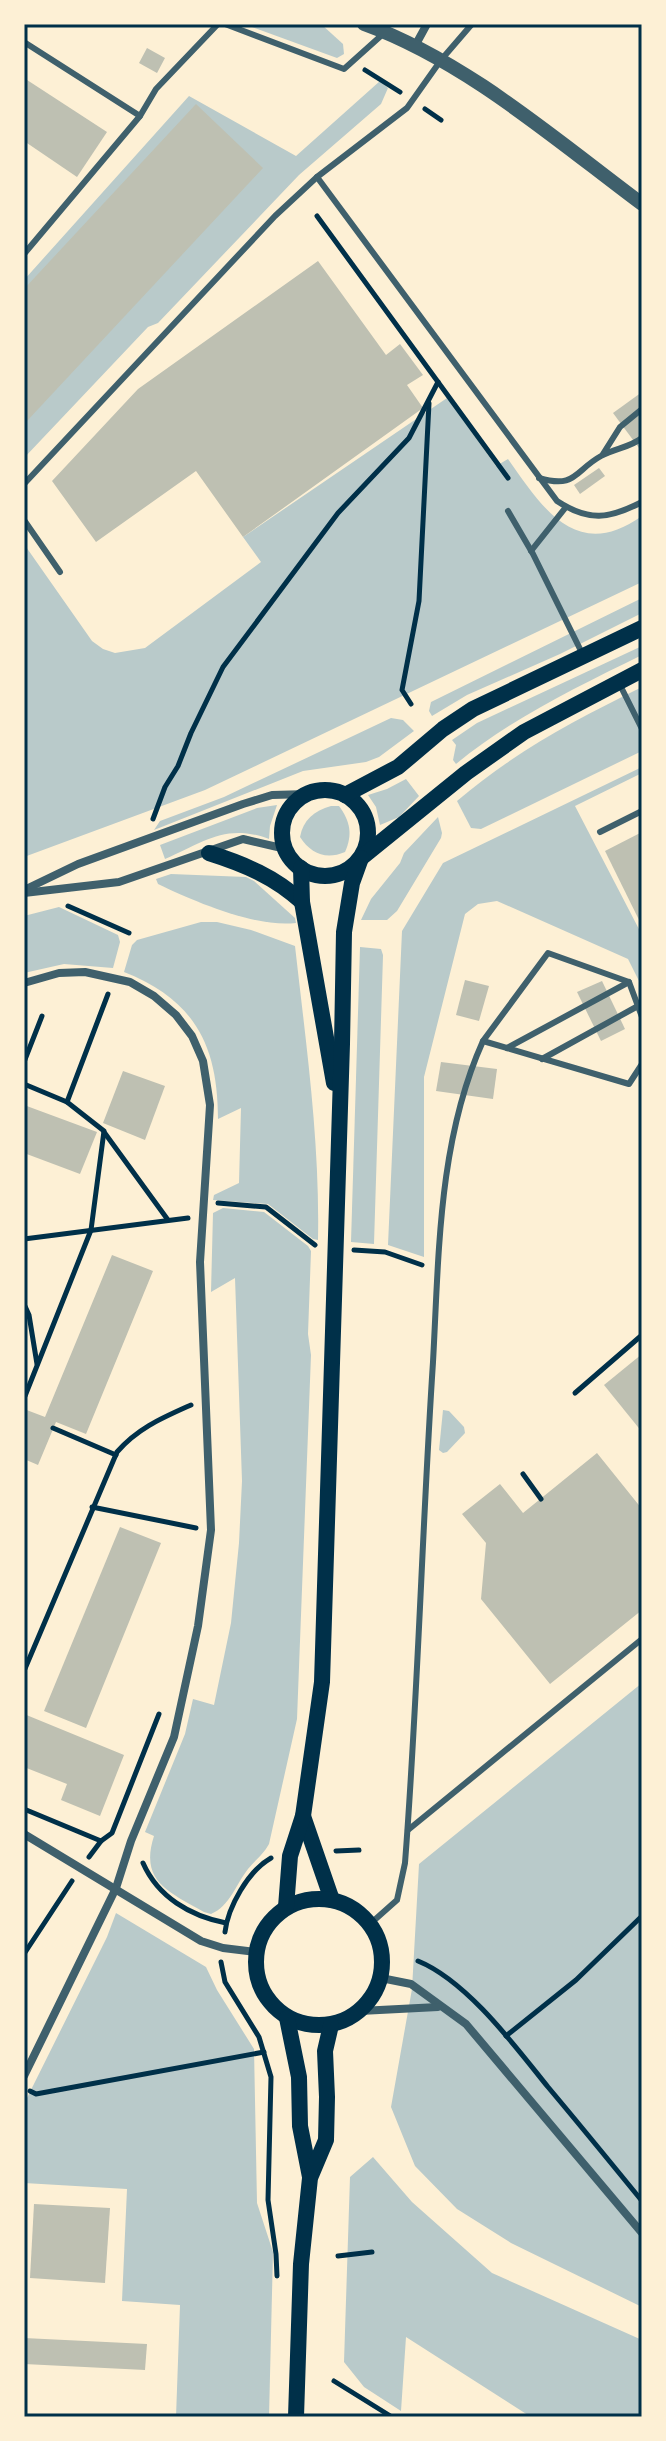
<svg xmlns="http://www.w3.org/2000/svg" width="666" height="2441" viewBox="0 0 666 2441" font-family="Overpass,sans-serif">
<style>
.green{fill:#b9caca}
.building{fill:#bec0b2}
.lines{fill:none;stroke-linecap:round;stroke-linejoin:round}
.path{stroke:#003049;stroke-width:5}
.service{stroke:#3f606c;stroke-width:6}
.minor{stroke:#3f606c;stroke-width:8}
.tertiary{stroke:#3f606c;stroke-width:14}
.secondary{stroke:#003049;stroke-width:16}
.neatline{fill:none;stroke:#003049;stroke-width:3}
</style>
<rect width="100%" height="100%" fill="#fdf0d5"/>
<!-- green -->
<g class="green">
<polygon points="244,24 321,24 343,44 344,54 337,58"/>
<polygon points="380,81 388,88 381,104 299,175 158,323 148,327 24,458 24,280 189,96 296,156"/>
<path d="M447 398 496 466 508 459C542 507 576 563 642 516V582L205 790 24 857V544L92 641 103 649 115 653 145 648 261 562 243 537Z"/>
<polygon points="642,598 642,613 560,654 467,695 432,716 429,711 431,702"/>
<path d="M642 646V655C577 687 512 718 456 764L453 760 456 745 452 740 477 723Z"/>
<path d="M642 687V751L481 829 471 828 457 801C516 751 573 721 642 687Z"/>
<polygon points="391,718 403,720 414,731 379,757 366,762 303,771 154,830 160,821 224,797"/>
<polygon points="642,767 642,773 575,806 642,935 642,987 628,959 497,901 478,904 465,914 424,1077 424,1257 388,1245 402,931 443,863"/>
<polygon points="406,779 419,796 399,817 380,825 376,807 368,795 387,789"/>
<path d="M277 805 270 826 269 839C226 823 204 842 165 859L160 845 257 808Z"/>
<path d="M331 806H339C350 821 353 834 345 852 326 860 311 854 300 837 303 820 314 811 331 806Z"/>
<polygon points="438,817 442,833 441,838 397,911 387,920 361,920 371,899 400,863 404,853"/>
<path d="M171 874 246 877 254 881 295 918 296 923C256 928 193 901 158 884L156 879Z"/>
<polygon points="59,907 118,935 120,942 113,968 64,964 24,973 24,916"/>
<path d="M201 922H217L251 930 295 946C306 1044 320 1141 318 1240L313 1239 268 1204 213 1200 214 1195 239 1183 241 1108 218 1119C218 1046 195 1000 124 972L132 945 137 940Z"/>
<polygon points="360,947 381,949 383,955 374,1244 351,1242"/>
<path d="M223 1208 264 1212 308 1246 311 1251 308 1334 311 1355 297 1719 269 1844C263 1855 255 1860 248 1869 236 1884 230 1906 211 1914L204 1912C170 1892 139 1882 154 1836L145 1832 185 1734 193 1699 214 1705 231 1623 239 1543 242 1481 235 1278 211 1292 213 1213Z"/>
<polygon points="443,1410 449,1411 464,1427 465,1433 447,1452 443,1453 439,1450"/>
<polygon points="642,1683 642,2307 511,2243 457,2209 415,2166 391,2107 412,1989 419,1864"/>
<polygon points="116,1913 206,1967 217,1990 254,2049 257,2203 273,2252 269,2417 176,2417 180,2305 122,2301 127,2189 24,2183 24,2104 107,1937"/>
<polygon points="373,2157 412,2202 492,2273 642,2340 642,2417 531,2417 406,2337 401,2411 364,2387 344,2362 350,2177"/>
</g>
<!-- building -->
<g class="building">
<polygon points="147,48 165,58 157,73 139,63"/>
<polygon points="24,78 107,132 77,177 24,141"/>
<polygon points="196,104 263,168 27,421 24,418 24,289"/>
<polygon points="318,261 386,355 400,344 423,375 407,385 423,408 243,537 196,471 96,542 52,481 138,389"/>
<polygon points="642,392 642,452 613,413"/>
<polygon points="599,468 605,476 580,494 574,485"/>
<polygon points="642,832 642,926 605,851"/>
<polygon points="465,980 489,986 479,1021 456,1015"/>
<polygon points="602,981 625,1029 601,1041 577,992"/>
<polygon points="441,1062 497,1069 493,1099 436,1091"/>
<polygon points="123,1071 165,1086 145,1140 103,1123"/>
<polygon points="24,1105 97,1132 80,1174 24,1153"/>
<polygon points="112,1255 153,1271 86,1434 56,1422 38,1465 24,1459 24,1409 45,1417"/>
<polygon points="642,1354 642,1432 604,1385"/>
<polygon points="597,1453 642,1509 642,1610 550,1684 481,1599 486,1543 462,1514 500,1484 523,1513"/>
<polygon points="120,1527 161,1543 86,1728 44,1711"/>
<polygon points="24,1714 124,1755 100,1816 61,1800 67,1784 24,1767"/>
<polygon points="34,2204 110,2208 105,2283 30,2278"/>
<polygon points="24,2338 147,2344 145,2370 24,2364"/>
</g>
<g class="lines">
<!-- path -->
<g class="path">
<polyline points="365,70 400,92"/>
<polyline points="425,109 441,120"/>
<polyline points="317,216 508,478"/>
<polyline points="411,704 402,690 419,601 429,403"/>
<polyline points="153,819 165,787 178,766 191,733 223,667 338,513 409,438 438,382"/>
<polyline points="68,906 129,933"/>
<polyline points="24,1062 42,1016"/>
<polyline points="24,1084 67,1102 108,994"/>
<polyline points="104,1132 168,1220"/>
<polyline points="218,1203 266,1207 315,1245"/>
<polyline points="24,1239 188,1218"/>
<polyline points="354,1250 385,1252 422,1265"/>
<polyline points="24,1304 29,1315 37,1364"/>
<polyline points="575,1393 642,1335"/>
<polyline points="25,1396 91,1230 104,1131 67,1102"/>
<polyline points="53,1428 116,1455"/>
<polyline points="523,1474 541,1499"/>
<polyline points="92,1507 196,1528"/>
<path d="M24 1671 117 1452C138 1428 162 1418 191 1405"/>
<polyline points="24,1809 101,1841 112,1833 159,1714"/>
<polyline points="336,1851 359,1850"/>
<polyline points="89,1857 101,1841"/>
<path d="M143 1863C158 1897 190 1916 226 1923"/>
<path d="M225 1932C228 1907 248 1871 271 1858"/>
<polyline points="24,1954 72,1881"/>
<path d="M418 1961C467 1981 515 2046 548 2087 580 2125 611 2163 642 2201"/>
<polyline points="221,1962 225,1982 259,2037 271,2077 268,2200 276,2254 277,2276"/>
<polyline points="506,2036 576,1980 642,1916"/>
<polyline points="30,2091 36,2094 264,2052"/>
<polyline points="338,2256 372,2252"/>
<polyline points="334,2381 392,2417"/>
</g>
<!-- service -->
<g class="service">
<polyline points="225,24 344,69 383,34"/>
<polyline points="24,42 140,116"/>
<path d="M317 177 557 501C589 522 609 519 642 502"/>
<polyline points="24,254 140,116 156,89 218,24"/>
<polyline points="603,454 620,427 642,409"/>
<path d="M539 478C576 489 574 471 601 456 615 448 629 448 642 438"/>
<polyline points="24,484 275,216 317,177 407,108 441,60 472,24"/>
<polyline points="508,511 533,554 582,653"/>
<polyline points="24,520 60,572"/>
<polyline points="531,551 566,507"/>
<polyline points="620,685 642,729"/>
<polyline points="600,832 642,811"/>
<polyline points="483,1041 548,953 629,982 642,1017"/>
<polyline points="507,1048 629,982"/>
<polyline points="542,1059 638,1006"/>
<polyline points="408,1830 642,1639"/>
<path d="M370 1924 397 1900 405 1863C418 1696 422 1529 433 1362 439 1254 438 1141 483 1041L629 1084 642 1064"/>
</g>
<!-- minor -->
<g class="minor">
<polyline points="415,46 427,24"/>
<polyline points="24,890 78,864 243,804 272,795 308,794"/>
<polyline points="24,893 119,882 243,839 286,849"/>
<polyline points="24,983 59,973 85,972 130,982 154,996 176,1015 192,1036 203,1061 210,1105 200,1262 211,1530 198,1626 174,1737 131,1841 116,1888 24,2076"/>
<polyline points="24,1834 201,1941 223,1948 256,1952"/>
<polyline points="381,1978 411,1984 466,2024 642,2233"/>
<polyline points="360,2011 438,2007"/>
</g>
<!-- tertiary -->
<path class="tertiary" d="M364 24C466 61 556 140 642 204"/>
<!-- secondary -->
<g class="secondary">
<circle cx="325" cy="833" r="43"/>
<polyline points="345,795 398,767 443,729 473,709 642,628"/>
<path d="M209 853C244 864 275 877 302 902"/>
<polyline points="361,858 466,773 524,732 642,670"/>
<polyline points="301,868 302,902 334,1083"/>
<polyline points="303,1816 332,1900"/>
<circle cx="319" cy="1962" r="63"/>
<polyline points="286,1907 290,1856 303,1816 322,1682 342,1044 344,932 352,883 361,858"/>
<polyline points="287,2018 299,2077 300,2126 310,2177"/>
<polyline points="296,2417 301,2264 310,2178 326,2140 327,2097 325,2051 331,2025"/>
</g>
</g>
<!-- border -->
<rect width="666" height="2441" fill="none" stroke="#fdf0d5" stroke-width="52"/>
<rect x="26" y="26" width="614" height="2389" class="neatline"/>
</svg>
